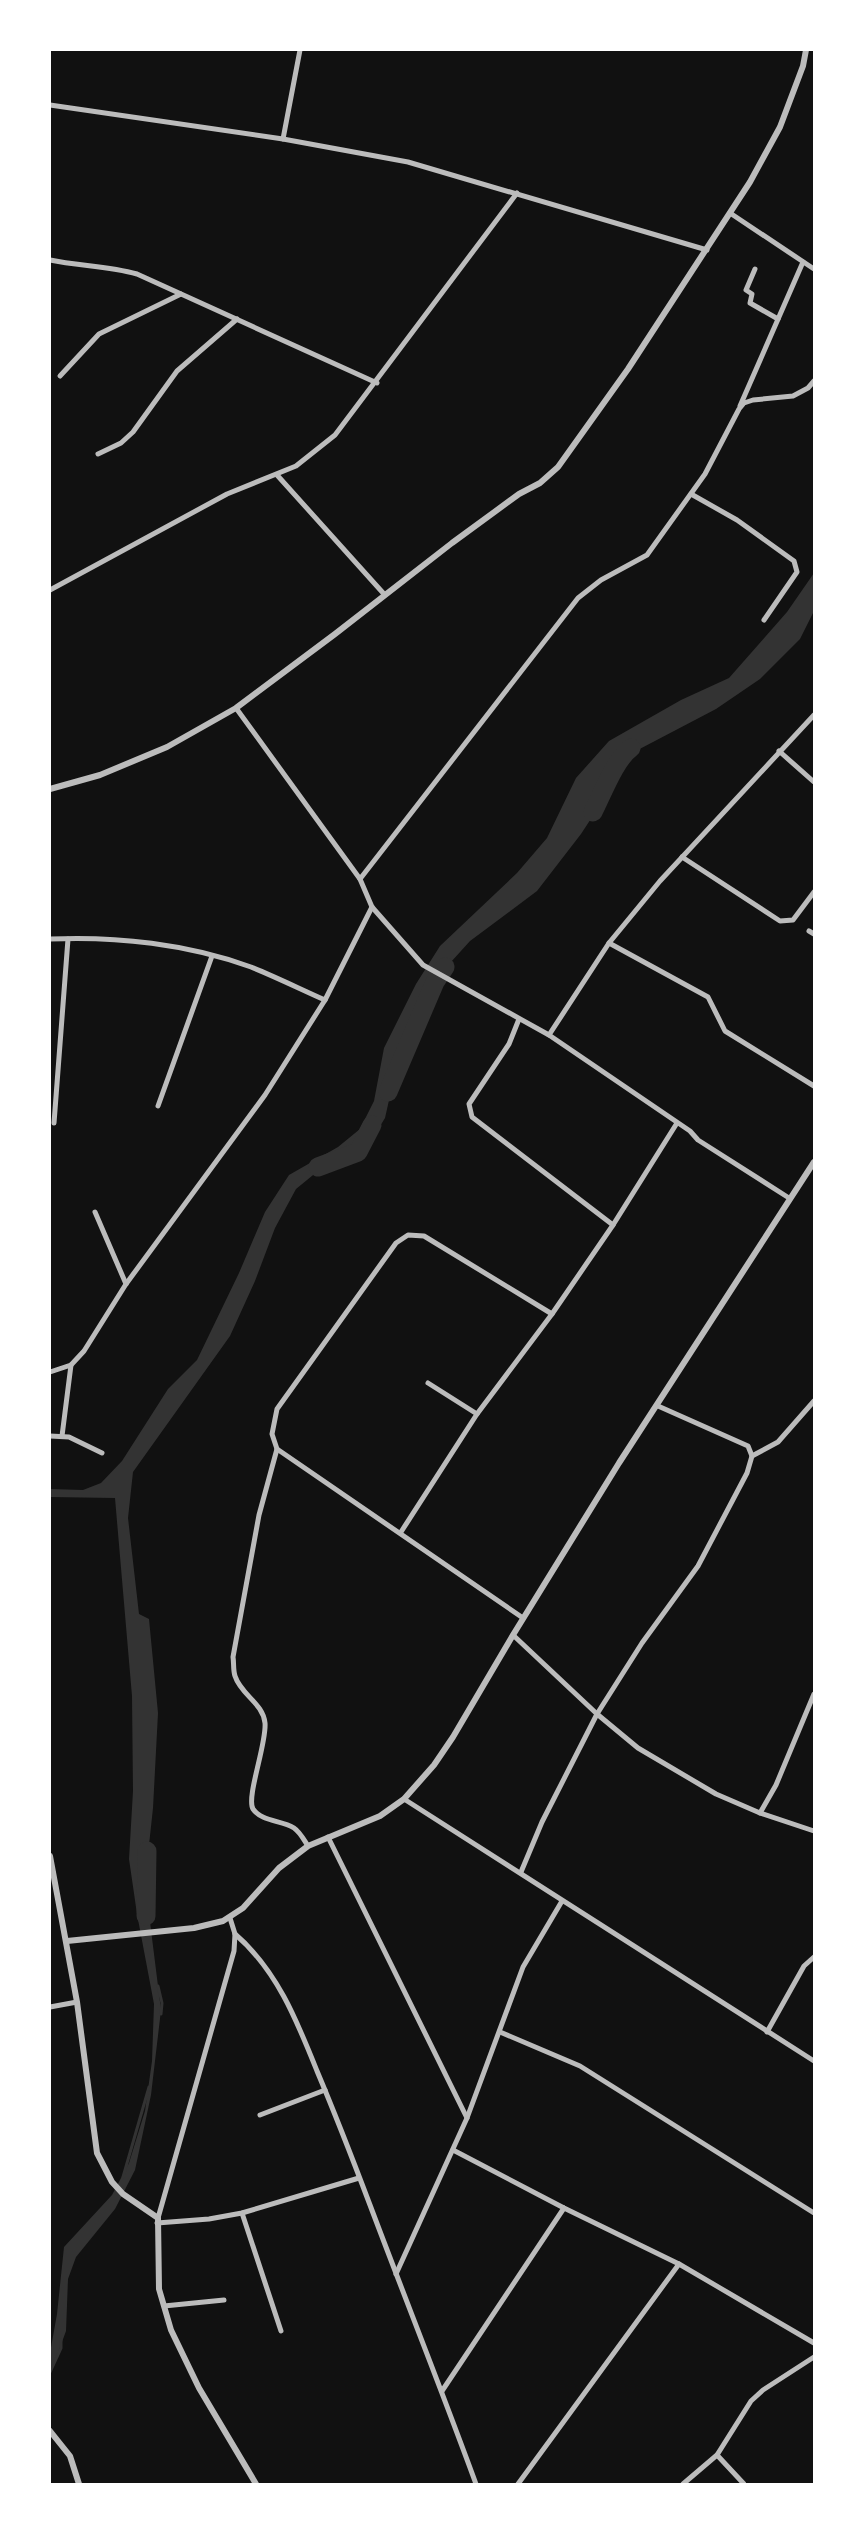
<svg xmlns="http://www.w3.org/2000/svg" width="864" height="2534" viewBox="0 0 864 2534" font-family="'Golos Text',sans-serif">
<style>
.water{fill:#333}
.lines{fill:none;stroke-linecap:round;stroke-linejoin:round}
.stream{stroke:#333;stroke-width:3}
.river{stroke:#333;stroke-width:19}
.minor{stroke:#bcbcbc;stroke-width:5}
.tertiary{stroke:#bcbcbc;stroke-width:6}
</style>
<rect width="100%" height="100%" fill="#111"/>
<!-- water -->
<polygon class="water" points="814,573 814,611 800,639 760,679 716,709 632,753 608,775 600,805 581,834 537,891 470,941 451,962 426,997 403,1038 385,1118 371,1141 318,1171 296,1189 275,1228 255,1281 230,1336 133,1472 128,1518 139,1614 149,1619 158,1713 153,1808 145,1882 161,2010 151,2095 135,2170 115,2209 76,2257 68,2279 66,2331 50,2375 50,2353 57,2314 64,2247 112,2195 129,2163 145,2111 152,2061 154,2004 137,1914 129,1859 133,1791 132,1696 115,1498 50,1497 50,1489 83,1490 101,1483 122,1461 168,1389 197,1360 239,1273 265,1212 289,1175 338,1147 360,1129 374,1101 384,1048 416,984 440,946 517,873 547,838 576,778 609,741 681,700 729,678 787,612"/>
<g class="lines">
<!-- stream -->
<g class="stream">
<polyline points="158,1986 162,2003 161,2014"/>
<polyline points="123,2177 149,2087"/>
<polyline points="50,2372 61,2348 61,2340"/>
</g>
<!-- river -->
<g class="river">
<path d="M593 812C602 795 615 759 631 748"/>
<polyline points="388,1092 435,982 445,967"/>
<polyline points="318,1167 358,1152 372,1125"/>
<polyline points="146,1916 147,1851"/>
</g>
<!-- minor -->
<g class="minor">
<polyline points="50,105 283,139 408,162 707,250"/>
<polyline points="283,139 300,50"/>
<polyline points="730,213 814,269"/>
<path d="M50 260C79 266 108 266 137 274L377 383"/>
<polyline points="755,269 746,290 752,294 750,303 778,319"/>
<polyline points="60,376 99,334 181,294"/>
<polyline points="740,406 803,262"/>
<polyline points="98,454 121,443 133,432 177,371 237,319"/>
<polyline points="277,475 384,594"/>
<polyline points="691,494 737,520 794,561 797,572 764,620"/>
<polyline points="50,590 227,494 296,466 335,435 517,193"/>
<polyline points="236,708 360,879 372,907 423,965 549,1035 690,1131 698,1140 789,1198"/>
<polyline points="779,751 814,782"/>
<polyline points="682,857 780,921 793,920 814,892"/>
<polyline points="360,879 578,598 601,580 647,555 705,474 739,409 744,403 753,400 793,396 808,388 814,381"/>
<polyline points="809,931 814,934"/>
<path d="M50 939C116 936 188 944 251 967 276 977 300 989 325 1000"/>
<polyline points="609,943 708,997 725,1031 814,1086"/>
<polyline points="519,1019 509,1044 469,1104 472,1117 613,1225"/>
<polyline points="549,1035 609,943 660,881 814,715"/>
<polyline points="158,1106 212,956"/>
<polyline points="54,1123 68,939"/>
<polyline points="95,1212 126,1284"/>
<polyline points="50,1372 71,1365 84,1351 126,1284 265,1095 325,1000 372,907"/>
<polyline points="428,1383 477,1414"/>
<polyline points="658,1406 748,1446 752,1456"/>
<polyline points="50,1436 69,1437 102,1453"/>
<polyline points="62,1436 71,1365"/>
<polyline points="277,1449 523,1618"/>
<polyline points="401,1532 477,1414 552,1314 613,1225 677,1123"/>
<polyline points="513,1635 597,1714 638,1748 716,1794 760,1813 814,1831"/>
<polyline points="404,1799 814,2061"/>
<polyline points="760,1813 776,1785 814,1694"/>
<polyline points="328,1837 467,2118"/>
<path d="M308 1846C304 1840 300 1832 294 1828 282 1820 262 1822 253 1809 246 1797 267 1743 265 1723 263 1703 241 1695 235 1676 233 1670 234 1663 233 1657L259 1515 277 1449 272 1434 277 1409 396 1243 408 1235 424 1236 552 1314"/>
<polyline points="521,1872 542,1822 597,1714 642,1643 698,1566 747,1473 752,1456 778,1442 814,1401"/>
<path d="M235 1934C277 1970 297 2021 317 2071 336 2116 353 2160 370 2205 405 2298 442 2391 476 2484"/>
<polyline points="50,2007 77,2002"/>
<polyline points="500,2032 580,2066 814,2213"/>
<polyline points="767,2032 804,1966 814,1957"/>
<polyline points="260,2115 325,2090"/>
<polyline points="453,2150 564,2208 679,2264 814,2343"/>
<polyline points="242,2213 281,2331"/>
<polyline points="158,2218 234,1951 235,1934 230,1918"/>
<polyline points="157,2223 209,2219 242,2213 359,2178"/>
<polyline points="396,2274 467,2118 523,1967 562,1901"/>
<polyline points="164,2306 224,2300"/>
<polyline points="442,2391 564,2208"/>
<polyline points="717,2455 744,2484"/>
<polyline points="518,2484 679,2264"/>
<polyline points="683,2484 717,2455 751,2401 763,2390 814,2357"/>
</g>
<!-- tertiary -->
<g class="tertiary">
<polyline points="50,789 100,775 167,747 236,708 335,634 452,543 519,494 540,483 558,467 628,369 750,182 780,127 803,66 806,50"/>
<polyline points="50,1856 77,2002 97,2153 112,2182 123,2194 158,2218 159,2289 171,2330 199,2388 256,2484"/>
<polyline points="67,1941 194,1928 223,1921 243,1908 279,1868 308,1846 380,1816 404,1799 434,1765 453,1737 513,1635 619,1463 814,1162"/>
<polyline points="50,2431 70,2456 79,2484"/>
</g>
</g>
<!-- border -->
<rect width="864" height="2534" fill="none" stroke="#ffffff" stroke-width="102"/>
</svg>
